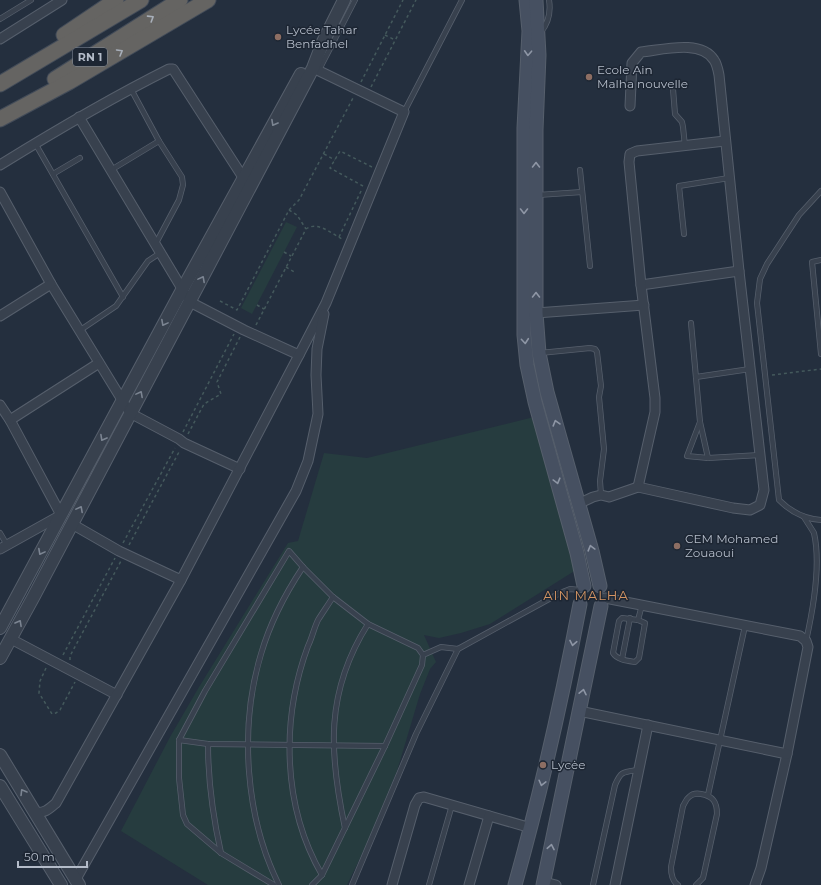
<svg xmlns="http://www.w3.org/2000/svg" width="821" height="885" viewBox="0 0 821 885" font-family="Montserrat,sans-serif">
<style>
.green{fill:#263c3f}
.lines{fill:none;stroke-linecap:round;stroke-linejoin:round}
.service-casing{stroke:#565f6c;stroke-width:6}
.minor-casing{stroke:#565f6c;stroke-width:11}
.tertiary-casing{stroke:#565f6c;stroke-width:14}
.secondary-casing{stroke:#565f6c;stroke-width:15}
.trunk-casing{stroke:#434c59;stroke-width:17}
.path{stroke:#44595c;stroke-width:1.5;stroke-dasharray:3 3;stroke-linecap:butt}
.service{stroke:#38414e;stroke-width:4.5}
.minor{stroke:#38414e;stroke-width:9}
.tertiary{stroke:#38414e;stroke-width:12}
.secondary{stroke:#465061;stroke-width:13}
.trunk{stroke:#656462;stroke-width:15}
.oneway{stroke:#a8afba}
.oneway2{stroke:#8e96a5}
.oneway3{stroke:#7c8592}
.education-dot{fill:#8d6e63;stroke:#1d2633;stroke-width:1.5}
.labels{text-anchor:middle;stroke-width:3;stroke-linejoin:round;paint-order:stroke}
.shield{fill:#1d2633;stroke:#878f9c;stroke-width:1}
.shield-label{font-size:11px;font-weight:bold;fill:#b4bcc9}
.poi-label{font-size:12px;fill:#b4bcc9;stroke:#1d2633;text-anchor:start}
.neighbourhood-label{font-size:13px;letter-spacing:1px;fill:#d59563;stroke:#1d2633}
</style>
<rect width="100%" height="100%" fill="#242f3e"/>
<!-- green -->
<g class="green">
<polygon points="286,222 297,227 252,314 241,308"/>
<polygon points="534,417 576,570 490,624 461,633 439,638 424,635 436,662 430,669 420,694 397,771 366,846 347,885 208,885 121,831 170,737 199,687 288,543 298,541 324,453 367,458"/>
</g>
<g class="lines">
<defs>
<g id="service">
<polyline points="0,19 31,0"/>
<path d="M541 32C549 22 551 12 549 0"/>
<polyline points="319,70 355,0"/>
<polyline points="131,89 159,141 182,177 183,185 179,200 155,245"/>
<polyline points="673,89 675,114 682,122 683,127 685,146"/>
<polyline points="404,112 462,0"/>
<polyline points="35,143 123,297"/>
<polyline points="111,170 159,141"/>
<polyline points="580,170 590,266"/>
<polyline points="53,174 80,158"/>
<path d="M821 191 799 215 767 264 760 279 757 303 779 500C791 512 804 519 821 520"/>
<polyline points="538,195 582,192"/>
<polyline points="684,234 679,186 729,178"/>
<polyline points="821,260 812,262 821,354"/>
<polyline points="691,323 700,422 708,458"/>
<polyline points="79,331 116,306 143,268 148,261 160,253"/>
<polyline points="540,353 590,348 595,349 597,352 601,386 599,397 604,449 600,481 601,495"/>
<polyline points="696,377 750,369"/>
<polyline points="700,422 687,456 708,458 760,455"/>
<path d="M804 517C807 522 811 528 814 533 821 564 813 610 806 641"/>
<polyline points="0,533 7,545"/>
<path d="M622 618 638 620 645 623 639 658 635 662C628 661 617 660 613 653L619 621Z"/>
<polyline points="638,620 642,605"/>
<polyline points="423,655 441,647 458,649 560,593 570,589 580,590"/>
<polyline points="622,659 630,618"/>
<polyline points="179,740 208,744 385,746"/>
<path d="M208 744C208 782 213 817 221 853"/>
<polyline points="708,795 745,626"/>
<path d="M345 828C329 753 325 692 368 624"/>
<path d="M322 875C282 806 281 719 308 646 312 638 314 628 318 620 323 612 328 605 333 597"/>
<polyline points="274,885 221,853 187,824 183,815 179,778 179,740 205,691 289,551 303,567 333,597 368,624 418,648 423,655 422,665 385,746 322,875 312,885"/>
<path d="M279 885C245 817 239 727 261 654 270 623 285 594 303 567"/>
<polyline points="352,885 416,734 458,649"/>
<polyline points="429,885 452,805"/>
<path d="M593 885 615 785C621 771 623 772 638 770"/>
<path d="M678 885C672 881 671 874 671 867L683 806C685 803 686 799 689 797 692 794 696 793 701 794 713 796 717 802 717 814L703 878 696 885"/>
</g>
<g id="minor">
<polyline points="0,39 62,0"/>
<polyline points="79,117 190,302 244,330 299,355"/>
<path d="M0 165C55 131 111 98 169 69H173L246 182"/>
<polyline points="0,192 51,284 130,413 179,439 184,443 240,469"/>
<polyline points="641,285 739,271"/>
<polyline points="536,313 644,305"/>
<polyline points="0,316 51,284"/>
<polyline points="0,405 10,420 61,515 0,549"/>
<polyline points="10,420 99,363"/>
<polyline points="638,487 655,412 655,398 641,285 629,162 630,154 637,151 725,141"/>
<path d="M578 504 593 497 601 495 609 497 638 487 733 508 750 510 760 505 764 490 739 271 719 75C718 70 717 64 714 60 701 39 662 50 641 52L632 63 630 106"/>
<polyline points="72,524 119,551 181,580"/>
<polyline points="605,598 800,636 806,641 808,647 787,754 761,868 755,885"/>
<polyline points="11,639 117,695"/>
<polyline points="579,711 787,754"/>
<path d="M35 812C44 814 49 809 56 803L181 580 299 355 326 303 404 112 313 68"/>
<polyline points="76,879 296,491 308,461 318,414 316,375 317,349 324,314"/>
<polyline points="544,882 556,885"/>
<polyline points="392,885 415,805 419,798 424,797 531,828"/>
<polyline points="469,885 489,816"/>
<polyline points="615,885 648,725"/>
</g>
<g id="tertiary">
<polyline points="0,628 182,290 301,74"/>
<polyline points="0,658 34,596 313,68 323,42 344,0"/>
<polyline points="0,755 79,885"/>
<polyline points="0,786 61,885"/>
</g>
<g id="secondary">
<polyline points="526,0 529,31 524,128 524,335 527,365 535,402 577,553 584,586"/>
<polyline points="536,0 539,55 536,130 536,313 539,353 547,392 592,551 600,586"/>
<path d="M515 885C541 792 562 699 580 604"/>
<polyline points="543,885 601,606"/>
</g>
<g id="trunk">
<polyline points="64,35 116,0"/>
<polyline points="55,79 180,0"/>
<polyline points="0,84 141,0"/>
<polyline points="0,119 69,82 208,0"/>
</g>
</defs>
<!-- service casing -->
<use href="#service" class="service-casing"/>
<!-- minor casing -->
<use href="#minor" class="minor-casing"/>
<!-- tertiary casing -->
<use href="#tertiary" class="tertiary-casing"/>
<!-- secondary casing -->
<use href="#secondary" class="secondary-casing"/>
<!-- trunk casing -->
<use href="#trunk" class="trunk-casing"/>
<!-- path -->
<g class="path">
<polyline points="385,35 395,40"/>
<polyline points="361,82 403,0"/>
<polyline points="371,87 416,0"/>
<polyline points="324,154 335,160"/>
<polyline points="363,186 330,168 340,151 372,167"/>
<polyline points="289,210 297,215 306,229"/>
<polyline points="339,237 362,189"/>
<polyline points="284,252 291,256"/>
<polyline points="286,267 296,273"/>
<polyline points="220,301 237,310 289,210 299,200 353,98"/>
<polyline points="257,305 264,309"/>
<path d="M256 325 306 229C317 221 331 233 342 239"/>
<polyline points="772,375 821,369"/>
<polyline points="183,432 234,334"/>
<polyline points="188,434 204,404 221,394 217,382 240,337"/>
<polyline points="123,543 175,448"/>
<polyline points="129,545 179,452"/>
<polyline points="63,655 115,558"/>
<polyline points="70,660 70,656 121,561"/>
<polyline points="46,668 40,681 39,693 52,714 56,713 60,710 75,682"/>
</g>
<!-- service -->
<use href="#service" class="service"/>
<!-- minor -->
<use href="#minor" class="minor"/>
<!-- tertiary -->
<use href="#tertiary" class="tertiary"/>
<!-- secondary -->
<use href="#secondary" class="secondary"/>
<!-- trunk -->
<use href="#trunk" class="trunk"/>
</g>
<!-- one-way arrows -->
<defs><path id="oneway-chevron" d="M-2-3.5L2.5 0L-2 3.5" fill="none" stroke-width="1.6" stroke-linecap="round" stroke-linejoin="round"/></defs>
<g class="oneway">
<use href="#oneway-chevron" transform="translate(151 18) rotate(-32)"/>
<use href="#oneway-chevron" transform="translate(120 52) rotate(-30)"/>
</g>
<g class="oneway2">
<use href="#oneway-chevron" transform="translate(528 53) rotate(93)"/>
<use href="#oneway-chevron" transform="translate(536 165) rotate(-90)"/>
<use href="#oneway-chevron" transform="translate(524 211) rotate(90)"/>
<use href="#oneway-chevron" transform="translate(536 295) rotate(-90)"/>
<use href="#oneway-chevron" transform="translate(525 341) rotate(85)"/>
<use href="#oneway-chevron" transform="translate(556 423) rotate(-106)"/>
<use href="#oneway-chevron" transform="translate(557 481) rotate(75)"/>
<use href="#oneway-chevron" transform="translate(591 548) rotate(-105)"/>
<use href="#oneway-chevron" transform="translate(573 643) rotate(101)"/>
<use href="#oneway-chevron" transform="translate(583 692) rotate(-78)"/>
<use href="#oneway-chevron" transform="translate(542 783) rotate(104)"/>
<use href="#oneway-chevron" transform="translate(551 847) rotate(-79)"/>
</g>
<g class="oneway3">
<use href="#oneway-chevron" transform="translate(274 123) rotate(119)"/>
<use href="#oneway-chevron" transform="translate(202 279) rotate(-62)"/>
<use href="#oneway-chevron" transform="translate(164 323) rotate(118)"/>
<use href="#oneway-chevron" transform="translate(140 394) rotate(-62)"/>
<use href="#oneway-chevron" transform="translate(103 438) rotate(119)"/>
<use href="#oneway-chevron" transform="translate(80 509) rotate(-62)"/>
<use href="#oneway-chevron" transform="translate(41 552) rotate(118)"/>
<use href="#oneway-chevron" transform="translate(19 623) rotate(-61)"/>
<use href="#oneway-chevron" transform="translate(23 792) rotate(-121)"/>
</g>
<!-- markers -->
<g class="education-dot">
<circle cx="278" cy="37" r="4"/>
<circle cx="589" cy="77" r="4"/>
<circle cx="677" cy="546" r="4"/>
<circle cx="543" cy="765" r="4"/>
</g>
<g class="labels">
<!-- shield labels -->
<rect class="shield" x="73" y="48" width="34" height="18" rx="3"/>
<g class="shield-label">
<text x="90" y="61">RN 1</text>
</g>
<!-- poi labels -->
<g class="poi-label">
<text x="286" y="34">Lycée Tahar<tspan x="286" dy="14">Benfadhel</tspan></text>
<text x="597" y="74">Ecole Ain<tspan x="597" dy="14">Malha nouvelle</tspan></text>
<text x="685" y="543">CEM Mohamed<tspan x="685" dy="14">Zouaoui</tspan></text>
<text x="551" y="769">Lycėe</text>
</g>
<!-- neighbourhood labels -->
<g class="neighbourhood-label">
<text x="586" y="600">AIN MALHA</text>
</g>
</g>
<!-- scale -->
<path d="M18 861v6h69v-6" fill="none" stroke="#b4bcc9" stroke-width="2"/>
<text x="24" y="861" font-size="12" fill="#b4bcc9" stroke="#1d2633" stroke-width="3" paint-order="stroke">50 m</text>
</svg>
